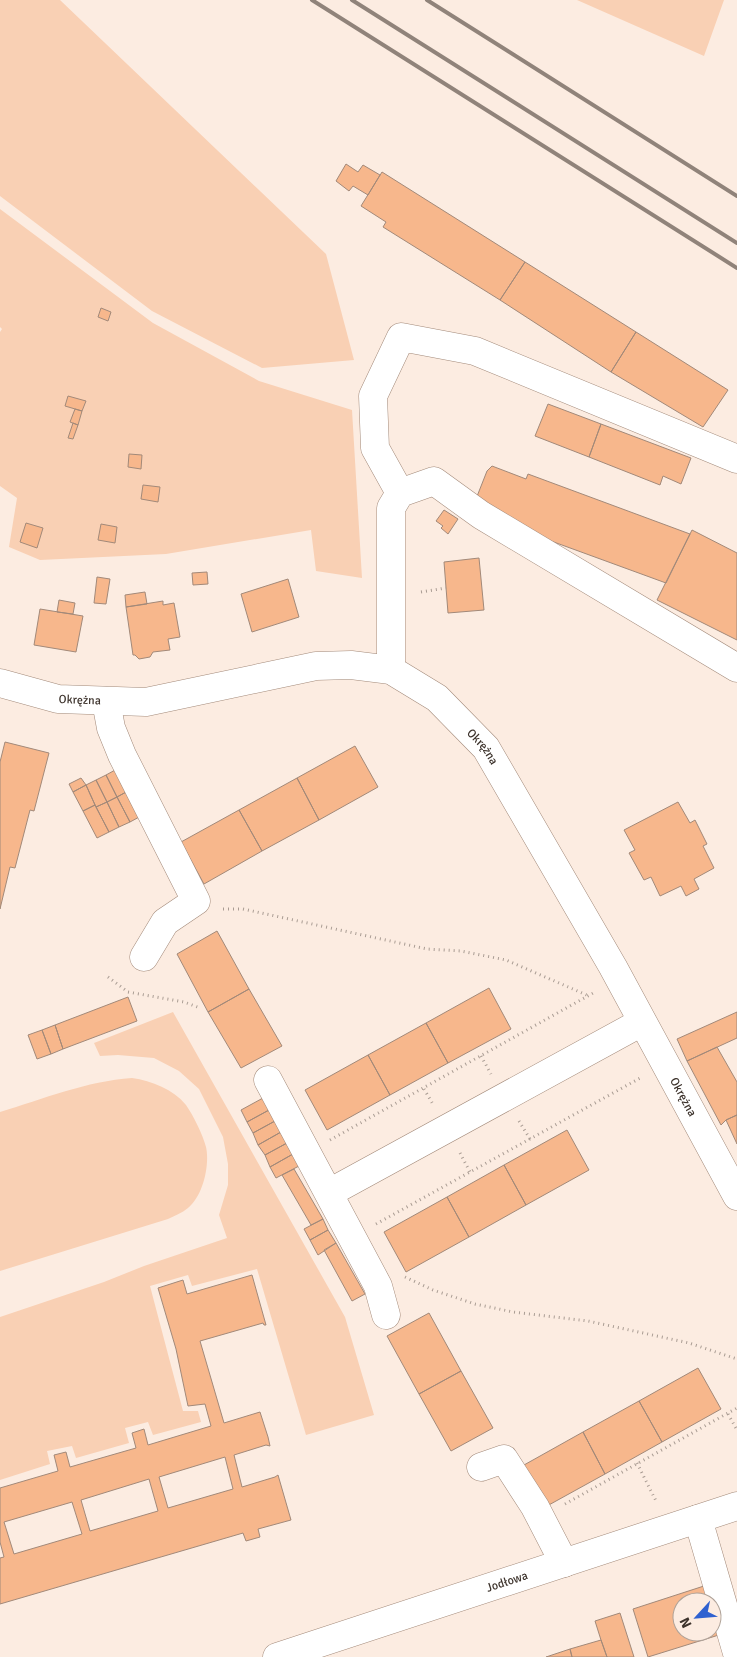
<svg xmlns="http://www.w3.org/2000/svg" width="737" height="1657" font-family="Signika,sans-serif">
	<style>
		.green { fill: #f9d0b4 }
		.building { fill: #f7b78c; stroke: #a28979; fill-rule: evenodd }
		.lines { fill: none; stroke-linecap: round; stroke-linejoin: round }
		.minor-casing { stroke: #a38a7a; stroke-width: 29 }
		.path { stroke: #a99c93; stroke-width: 3; stroke-dasharray: 1 4; stroke-linecap: butt }
		.minor { stroke: #fff; stroke-width: 28 }
		.rail { stroke: #90837a; stroke-width: 4 }
		.labels { text-anchor: middle; stroke-width: 4; stroke-linejoin: round; paint-order: stroke }
		.street-label { font-size: 12px; fill: #3c322b; stroke: #fcece1 }
	</style>
	<rect width="100%" height="100%" fill="#fcece1"/>
	<!-- green -->
	<path class="green" d="M0,0H60L326,254L354,360L262,368L152,311L0,196Z
		M577,0H724L704,56Z
		M0,209L153,323L259,381L352,410L362,578L316,571L311,530L166,554L40,560L9,547L17,498L0,486V332L2,329L0,327Z
		M173,1012L345,1317L374,1415L306,1435L257,1269L192,1286L188,1275L150,1286L183,1411H198L201,1422L153,1435L148,1422L125,1428L129,1443L76,1458L72,1446L47,1451L50,1464L0,1480V1317L104,1282L144,1266L227,1238L219,1215L228,1185V1164L223,1137L199,1089L179,1071L154,1058L118,1055L100,1056L94,1043Z
		M132,1078C152,1081 173,1089 186,1105C193,1115 203,1135 206,1147C210,1165 203,1196 188,1208C182,1213 174,1216 168,1219L0,1271V1112C43,1099 87,1081 132,1078Z"/>
	<!-- building -->
	<path class="building" d="M346,164L358,172L363,165L380,175L368,195L353,186L349,191L336,181Z
		M382,172L525,262L500,300L383,227L386,222L361,206Z
		M525,262L636,332L611,372L500,300Z
		M101,308L111,312L108,321L98,317Z
		M636,332L728,390L703,427L611,372Z
		M68,396L86,401L82,411L65,406Z
		M548,404L601,424L589,457L535,436Z
		M75,409L82,411L78,425L70,422Z
		M73,423L78,425L73,439L68,438Z
		M601,424L691,458L681,484L663,476L660,485L589,457Z
		M129,454L142,455L141,469L128,467Z
		M492,466L526,479L528,474L690,534L666,583L499,522L474,504L487,471Z
		M143,485L160,487L158,502L141,499Z
		M444,510L458,519L448,534L441,528L443,526L436,521Z
		M26,523L43,528L37,548L20,542Z
		M101,524L117,527L115,543L98,540Z
		M692,530L737,553V640L657,600Z
		M479,558L484,610L448,613L444,562Z
		M207,572L208,584L193,585L192,573Z
		M97,577L110,579L106,604L94,603Z
		M288,579L299,617L252,632L241,594Z
		M145,592L147,604L126,607L125,595Z
		M59,600L75,603L73,614L57,612Z
		M163,601V605L174,603L180,637L168,639L170,650L153,652L150,657L139,659L135,655H133L126,607Z
		M40,609L83,616L76,652L34,645Z
		M5,742L49,753L34,811L30,810L15,868L10,867L0,909V762Z
		M355,746L378,787L319,820L297,778Z
		M117,769L128,791L117,797L106,775Z
		M106,775L117,797L107,802L96,780Z
		M81,778L86,785L73,792L69,784Z
		M297,778L319,820L262,851L239,810Z
		M96,780L107,802L96,807L86,785Z
		M86,785L95,805L83,811L73,792Z
		M128,791L141,816L130,822L117,797Z
		M117,797L130,822L119,827L107,802Z
		M107,802L119,827L109,832L96,807Z
		M678,802L690,823L695,820L707,844L703,846L714,868L694,879L699,889L686,896L681,886L660,896L651,877L644,880L629,853L635,850L624,830Z
		M95,805L109,832L97,838L83,811Z
		M239,810L262,851L204,884L181,842Z
		M217,931L249,989L208,1012L177,954Z
		M489,988L511,1029L448,1063L426,1023Z
		M249,989L282,1046L241,1068L208,1012Z
		M128,997L137,1021L63,1049L55,1025Z
		M737,1012V1038L687,1061L677,1039Z
		M426,1023L448,1063L390,1095L368,1055Z
		M55,1025L63,1049L51,1054L42,1030Z
		M42,1030L51,1054L37,1059L28,1035Z
		M717,1047L737,1082V1115L726,1120L721,1125L687,1061Z
		M368,1055L390,1095L327,1130L305,1090Z
		M263,1098L269,1110L247,1122L241,1110Z
		M269,1110L275,1121L253,1133L247,1122Z
		M737,1115V1144L726,1120Z
		M275,1121L281,1132L258,1145L253,1133Z
		M567,1130L589,1170L526,1205L504,1165Z
		M281,1132L287,1143L265,1155L258,1145Z
		M287,1143L293,1154L270,1167L265,1155Z
		M293,1154L299,1166L276,1178L270,1167Z
		M504,1165L526,1205L469,1237L447,1197Z
		M294,1169L323,1219L311,1225L282,1175Z
		M447,1197L469,1237L406,1272L384,1232Z
		M323,1219L328,1230L310,1240L304,1229Z
		M328,1230L336,1243L318,1255L310,1240Z
		M336,1243L365,1294L352,1301L324,1250Z
		M252,1275L266,1325H264L263,1323L200,1341L224,1423L260,1412L268,1437L270,1446L266,1445L234,1455L242,1487L275,1477L278,1475L291,1520L258,1529L260,1537L246,1541L243,1533L0,1604V1558L4,1557L0,1542V1488L58,1471L54,1455L66,1452L70,1467L136,1448L132,1433L144,1429L148,1445L211,1426L205,1404L188,1406L176,1349L158,1288L183,1280L187,1294ZM225,1457L233,1489L168,1508L159,1477ZM149,1479L158,1511L90,1531L81,1500ZM72,1502L82,1534L14,1554L4,1522Z
		M429,1313L461,1371L419,1394L387,1336Z
		M698,1368L721,1409L662,1442L639,1401Z
		M461,1371L493,1428L451,1451L419,1394Z
		M639,1401L662,1442L605,1474L583,1432Z
		M583,1432L605,1474L547,1506L524,1465Z
		M707,1585L712,1602H682V1632H712V1602L722,1634L648,1657L633,1609Z
		M620,1613L634,1657H607L601,1640L595,1621Z
		M601,1640L607,1657H572L570,1649Z
		M570,1649L572,1657H546Z"/>
	<g class="lines">
		<defs>
			<g id="minor">
				<path d="M400,493L375,448L373,396L401,337L475,351L737,459"/>
				<path d="M391,670V508L400,493L434,481L481,515L737,668"/>
				<path id="s1" d="M0,683L58,699L146,702L316,666L351,665L391,670L437,698L486,748L613,967L737,1196"/>
				<path d="M106,701L111,728L122,755L196,901L165,922L144,957"/>
				<path d="M268,1080L378,1286L386,1315"/>
				<path d="M329,1193L642,1022"/>
				<path d="M481,1467L504,1459L535,1507L564,1563"/>
				<path d="M698,1519L737,1653"/>
				<path id="s2" d="M277,1657L737,1506"/>
			</g>
		</defs>
		<!-- minor casing -->
		<use href="#minor" class="minor-casing"/>
		<!-- path -->
		<path class="path" d="M421,592L446,588
			M223,909H243L427,949L461,951L506,960L589,996
			M108,977L128,992L184,1002L200,1008
			M481,1056L491,1074
			M424,1089L434,1106
			M519,1121L530,1139
			M330,1140L595,992
			M460,1153L470,1172
			M376,1224L642,1077
			M405,1277L433,1290L475,1304L513,1312L588,1321L689,1343L737,1359
			M728,1414L737,1430
			M637,1463L657,1503
			M565,1504L737,1408"/>
		<!-- minor -->
		<use href="#minor" class="minor"/>
		<!-- rail -->
		<path class="rail" d="M312,0L737,268
			M352,0L737,243
			M427,0L737,196"/>
	</g>
	<g class="labels">
		<!-- street labels -->
		<g class="street-label">
			<text dy="4" stroke="none"><textPath href="#s1" startOffset="82">Okrężna</textPath></text>
			<text dy="4" stroke="none"><textPath href="#s1" startOffset="518">Okrężna</textPath></text>
			<text dy="4" stroke="none"><textPath href="#s1" startOffset="922">Okrężna</textPath></text>
			<text dy="4" stroke="none"><textPath href="#s2" startOffset="242">Jodłowa</textPath></text>
		</g>
	</g>
	<!-- north arrow -->
	<g transform="translate(697 1617) rotate(244)"><circle r="24" fill="#fcece1" stroke="#afa298"/>
	<path d="M0-4L9 19L0 12L-9 19Z" fill="#2f61d0"/>
	<text y="-8" font-size="14" font-weight="bold" text-anchor="middle" fill="#3c322b">N</text>
	</g>
</svg>
